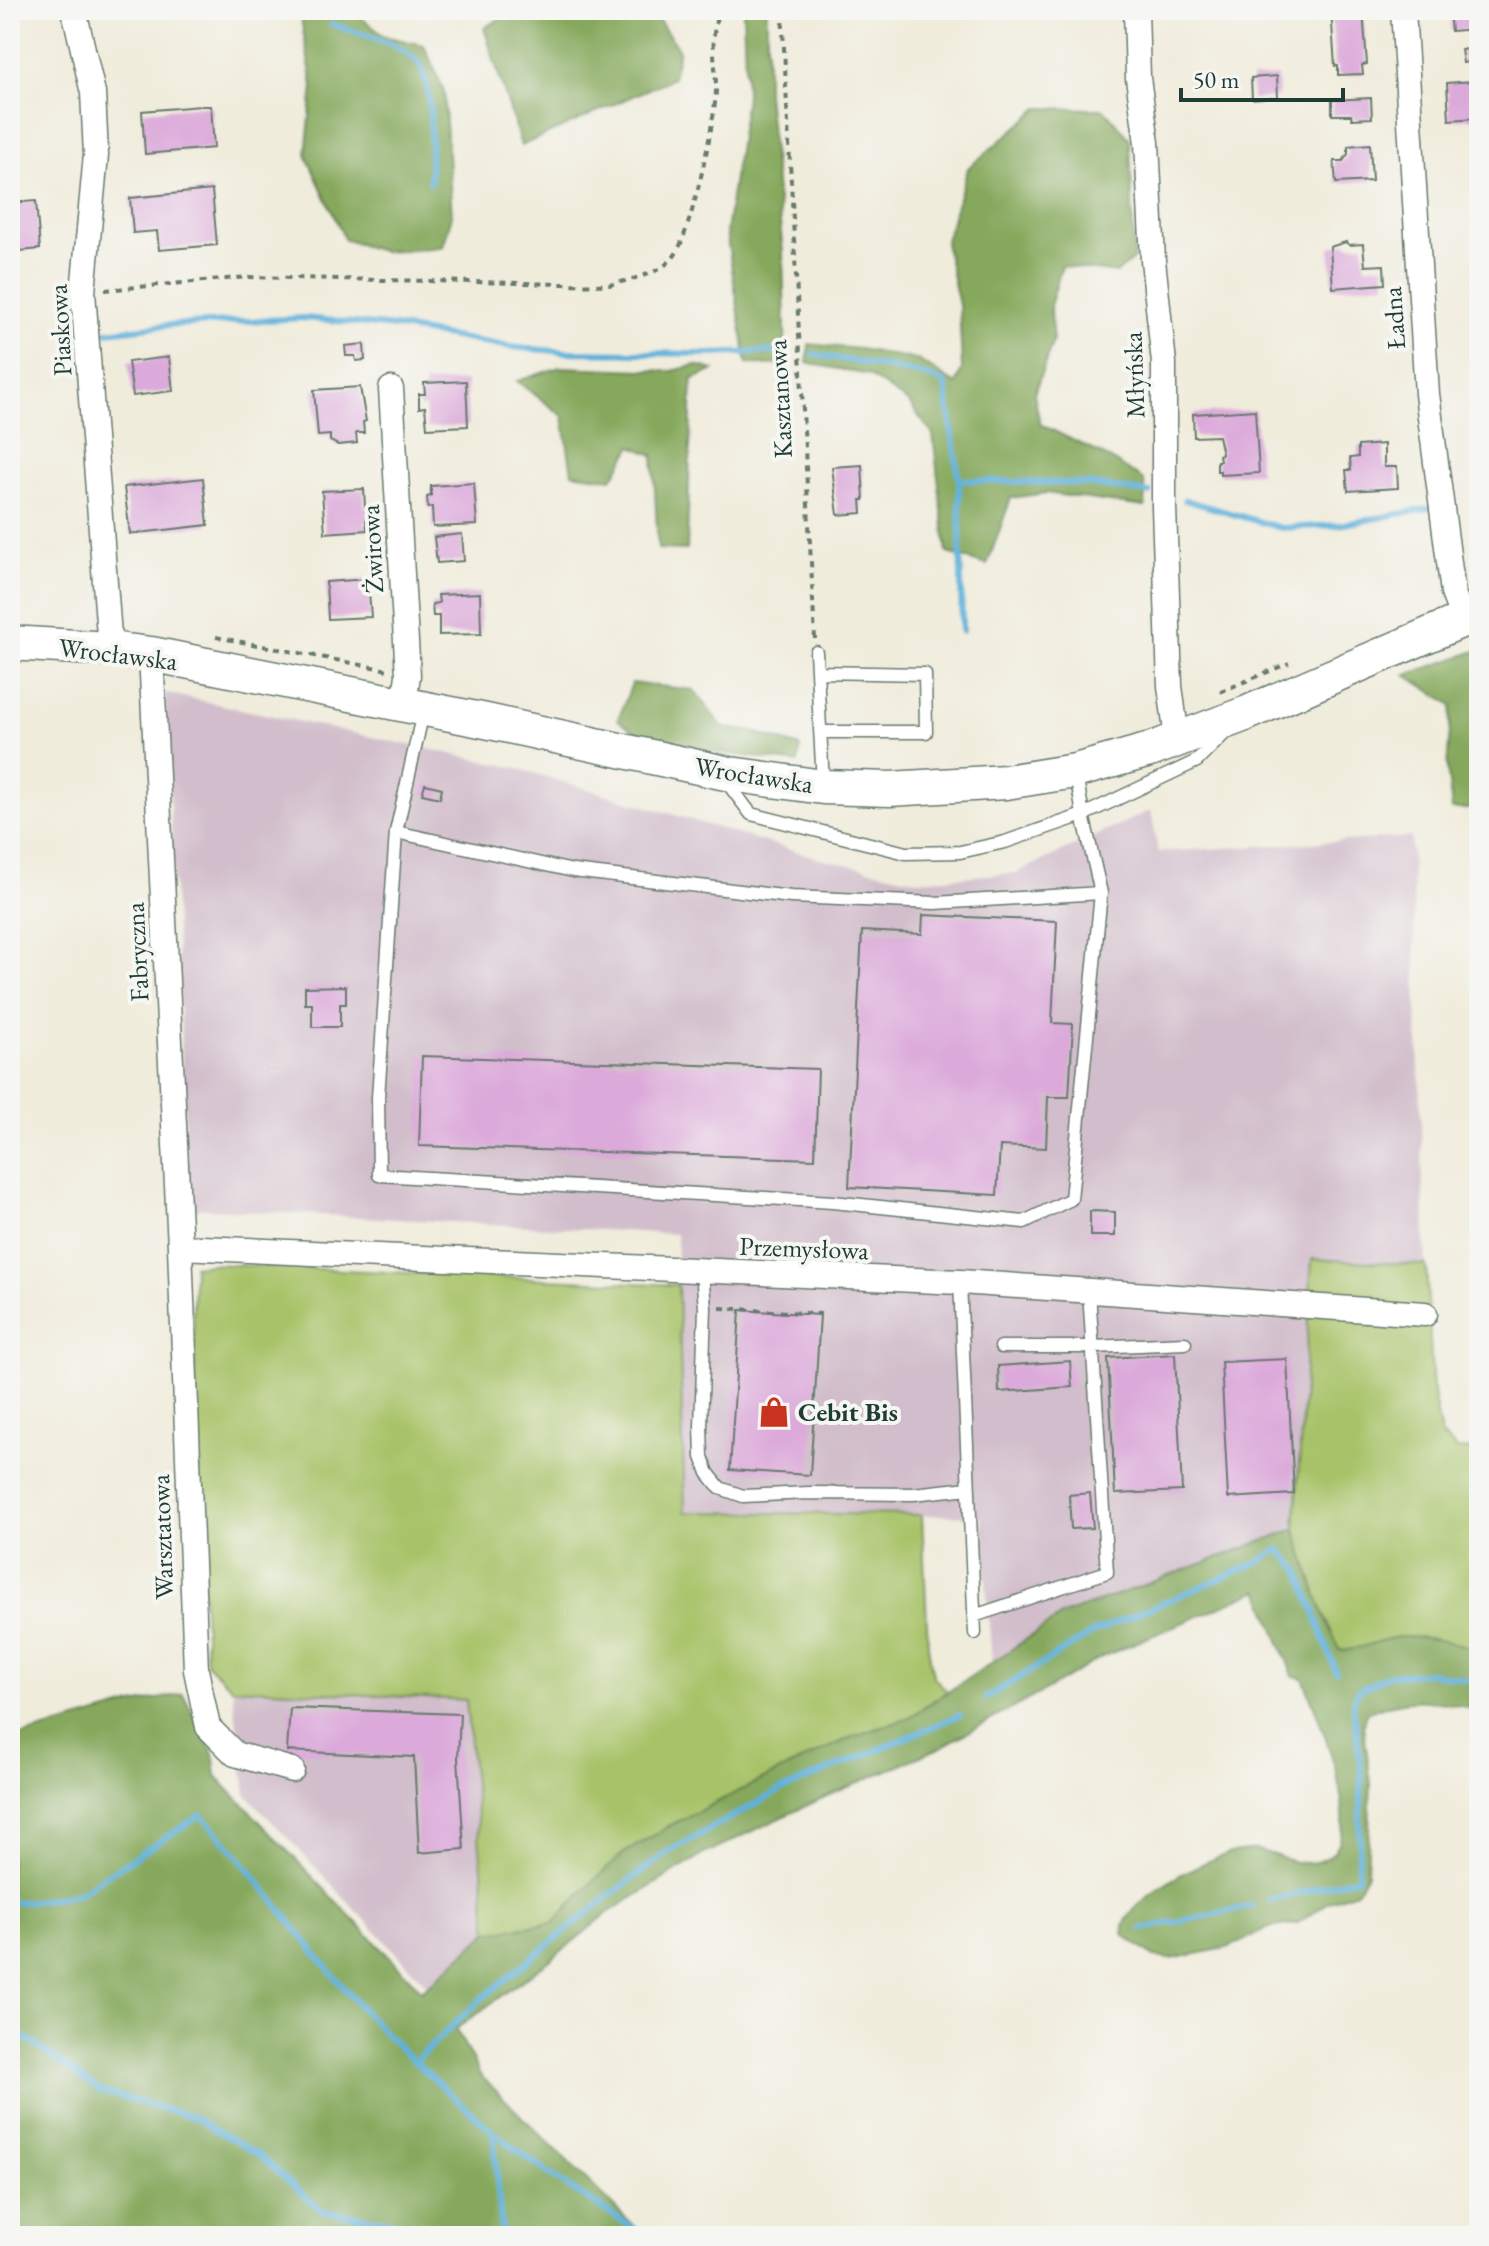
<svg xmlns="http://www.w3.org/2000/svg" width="1489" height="2246" font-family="'EB Garamond',serif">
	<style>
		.industrial { fill: #d1bdcb }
		.green { fill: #a7c268; stroke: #63804e; stroke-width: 2 }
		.forest { fill: #85a85c; stroke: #527248; stroke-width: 2 }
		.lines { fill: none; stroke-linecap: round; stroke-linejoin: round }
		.stream { stroke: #5fb1da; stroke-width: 6 }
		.building { fill: #dcaada }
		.lane-casing { stroke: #687a6e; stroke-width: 15 }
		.street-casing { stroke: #687a6e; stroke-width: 27 }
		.secondary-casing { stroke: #687a6e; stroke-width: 37 }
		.path { stroke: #687a6e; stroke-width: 4; stroke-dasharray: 6 6; stroke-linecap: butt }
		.lane { stroke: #fff; stroke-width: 12 }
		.street { stroke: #fff; stroke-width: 24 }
		.secondary { stroke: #fff; stroke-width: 34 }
		.labels { text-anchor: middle; stroke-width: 8; stroke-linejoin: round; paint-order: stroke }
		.street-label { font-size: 26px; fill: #1f3d34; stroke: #f6f6f2 }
		.poi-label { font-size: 26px; font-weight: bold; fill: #1f3d34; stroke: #f6f6f2; text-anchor: start }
	</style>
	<rect width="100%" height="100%" fill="#f6f6f2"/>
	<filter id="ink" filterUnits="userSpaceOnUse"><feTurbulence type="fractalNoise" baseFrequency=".0125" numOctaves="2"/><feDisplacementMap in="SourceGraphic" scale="16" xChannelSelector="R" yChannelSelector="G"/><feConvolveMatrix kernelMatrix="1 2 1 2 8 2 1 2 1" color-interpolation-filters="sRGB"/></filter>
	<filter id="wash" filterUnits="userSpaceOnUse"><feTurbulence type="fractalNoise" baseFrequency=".006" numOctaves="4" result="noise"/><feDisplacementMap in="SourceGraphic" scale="32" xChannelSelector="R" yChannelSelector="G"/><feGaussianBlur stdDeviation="1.8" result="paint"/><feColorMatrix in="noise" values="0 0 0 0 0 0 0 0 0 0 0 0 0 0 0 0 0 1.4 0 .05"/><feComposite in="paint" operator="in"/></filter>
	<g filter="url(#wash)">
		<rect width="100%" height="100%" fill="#f0ecdb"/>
		<!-- industrial -->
		<path class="industrial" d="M165,693L517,768L815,857L917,880L1016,873L1151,810L1158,852L1411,837L1426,1265L1312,1260L1295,1529L1063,1615L992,1663L981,1516L685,1512L676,1234L189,1208Z
			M232,1688L466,1700L488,1932L427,1985L246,1794Z"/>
		<!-- green -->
		<path class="green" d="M1312,1259L1426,1265L1433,1393L1441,1435L1457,1449L1479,1450V1649C1455,1643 1427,1636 1403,1637C1382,1637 1362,1650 1340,1651L1322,1611L1295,1529Z
			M211,1264L678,1285L685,1512L922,1515L928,1646L933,1676L947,1691L907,1719L852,1737L675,1823L624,1853L585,1889L554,1923L488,1932L466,1700L232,1688L206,1663L193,1315L194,1266Z"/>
		<!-- forest -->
		<path class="forest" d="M312,10H344L358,15L384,36L424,45L444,91L452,216L443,247L384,252L345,240L306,155L313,86L301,19Z
			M515,10H640L656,16L679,50L673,78L521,146L484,28Z
			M743,10H767V94L783,253L786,365L747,364L726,232L746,96Z
			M1039,108L1104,109L1130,139L1134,259L1117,273L1062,266L1050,306L1053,341L1034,394L1040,424L1109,458L1144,480L1145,507L1046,493L1011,498L987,565L947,553L933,435L909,403L868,375L807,363L809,344L860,349L918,360L956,384L962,369L959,305L945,243L968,168Z
			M696,365L714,370L692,380L687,550L658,549L653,455L632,446L612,479L572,473L563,416L517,381L560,367L672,371Z
			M1479,650V809H1452L1447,767L1452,705L1406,675Z
			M632,683L694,690L722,727L754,732L800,747L798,763L656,744L618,720Z
			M1295,1529L1322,1611L1340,1651C1362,1650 1382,1637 1403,1637C1427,1636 1455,1643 1479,1649V1710C1436,1699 1408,1695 1366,1713L1363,1725L1371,1783L1367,1874L1356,1892L1329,1902L1298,1923L1269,1928L1230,1947L1172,1959L1154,1957L1123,1934C1124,1913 1143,1900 1160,1888C1180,1873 1230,1847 1256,1850C1275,1853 1295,1867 1316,1862C1378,1849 1316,1714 1303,1678L1293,1676L1259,1590L1102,1657L1048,1689L937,1749L825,1797L704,1854L608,1913L553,1958L456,2029L480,2075L644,2236H10V1739L129,1705L183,1694L214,1755L216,1776L422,1991L488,1932L554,1923L585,1889L624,1853L675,1823L790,1766L852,1737L907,1719L1063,1615Z"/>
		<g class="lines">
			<!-- stream -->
			<path class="stream" d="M332,24C354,32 401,43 417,61C435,81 430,155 430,183
				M97,333L169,325L305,318L395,327L511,347L566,352L708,354L786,351
				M813,354L918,373L945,383L959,480L962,631
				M959,480L1085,484L1150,493
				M1185,500L1281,528L1339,525L1431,508
				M986,1698L1094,1632L1259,1562L1279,1549L1299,1570L1336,1672
				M1270,1901L1358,1877L1362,1777L1353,1702L1359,1690L1389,1675L1432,1673L1479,1682
				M10,1903L45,1900L79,1893L201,1815C264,1881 313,1957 375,2023C411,2062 454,2096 493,2132L502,2236
				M1142,1929L1252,1906
				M10,2027L100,2091L193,2117L259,2155L322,2211L412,2225L435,2236
				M415,2061L479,2001L610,1895L668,1852L779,1791L960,1715
				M493,2132L559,2181L646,2236"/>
		</g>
		<g id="blocks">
			<!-- building -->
			<path class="building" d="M1331,10H1363L1367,64L1362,65L1363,74L1338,75V66H1335Z
				M1449,10H1476L1477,29L1451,31Z
				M1479,47V60L1463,63L1461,50Z
				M1277,76L1278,97L1252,99L1251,78Z
				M1474,81L1477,118L1449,120L1447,83Z
				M1371,98L1372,118L1352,119L1351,115H1332V100Z
				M201,106H211L214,148L145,154L142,111Z
				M1370,144L1372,181L1336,183L1334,161H1343L1348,154V146Z
				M212,190L217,245L159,250L157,231L133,233L130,198Z
				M36,201L40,249L10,252V203Z
				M1346,242L1349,245L1363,244L1365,266L1384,265L1385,284L1333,288L1330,247Z
				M364,344L365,360L356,361L355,356H346L345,346Z
				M169,357L173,391L133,396L128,362Z
				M466,381L468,426L427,428L425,407L419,408V394H425L424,383Z
				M360,387L366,421L363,422L364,433H356L357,443L338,445L330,441V435L318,436L314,390Z
				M1255,410L1259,473L1220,475V471H1217V461H1220L1219,455L1222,454L1218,436L1194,437L1193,414Z
				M1384,444V467H1397L1398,488L1348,491L1346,470H1351L1350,458L1358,457V446Z
				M862,465L864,500H861L862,513L838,515L832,467Z
				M203,478L208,525L130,534L124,487Z
				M474,483L477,525L433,527L432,507L428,508L427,497L431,496V486Z
				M364,489L365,507H371V519L366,520L367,530L325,533L322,491Z
				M462,534L464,561L437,563L434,537Z
				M368,579L371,617L328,619L326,582Z
				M480,593L481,634L439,635V616H433L432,604L439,603L438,595Z
				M425,784L442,788L440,798L422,794Z
				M923,915L1057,921L1052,1023L1073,1024L1069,1097H1048L1046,1148L1000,1146L997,1195L849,1187L862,931L922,934Z
				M346,986V1004H340V1027H312V1004H305V987Z
				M422,1056L818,1069L815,1159L419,1146Z
				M1090,1211L1115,1212V1236H1090Z
				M740,1310L820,1315L810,1475L730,1470Z
				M1175,1354L1182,1491L1115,1494L1108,1358Z
				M1287,1359L1294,1494L1228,1498L1221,1362Z
				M1070,1361L1072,1387L999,1392L998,1366Z
				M1090,1493L1093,1528L1071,1529L1069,1495Z
				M290,1708L460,1714L458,1758L464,1849L419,1853L414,1757L287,1751Z"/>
		</g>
	</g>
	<g filter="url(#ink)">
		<use href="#blocks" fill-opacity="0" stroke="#687a6e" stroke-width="2"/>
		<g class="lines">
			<defs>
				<path id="lane" d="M816,652L823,784
					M817,672L925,674L926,732H820
					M423,712L396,832L378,1098L379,1175L833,1202L1024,1222L1071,1199L1101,893
					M1076,774L1083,815L1197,761L1226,732
					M396,832L573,871L791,897L935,903L1101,893L1083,815L1005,842L960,852L906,853L751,814L726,781
					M702,1272L705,1308L701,1427L702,1457L708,1473L720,1488L743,1496L809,1493L913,1494L969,1488
					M960,1282L975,1633
					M1001,1347H1093L1185,1343
					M974,1616L1107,1572L1089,1291"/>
				<path id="street" d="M74,10L93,93L96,155L83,292L110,649
					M1136,10L1138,78L1147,143L1153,260L1164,363V507L1170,686L1177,739
					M1403,10L1427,394L1453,593L1463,619
					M391,389L408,675L404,705
					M151,654L180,1247L196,1670L208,1727L235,1754L292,1770
					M180,1247L960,1282L1425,1314"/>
				<path id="secondary" d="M10,643L110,649L151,654L486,721L730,774L823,787L890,789L1006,782L1075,771L1150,750L1245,714L1479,613"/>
			</defs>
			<!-- lane casing -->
			<use href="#lane" class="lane-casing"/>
			<!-- street casing -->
			<use href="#street" class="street-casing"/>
			<!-- secondary casing -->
			<use href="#secondary" class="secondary-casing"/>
			<!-- path -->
			<path class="path" d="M782,10L815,639
				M105,290L248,277L609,285C630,279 661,275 675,255C691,232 716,118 716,89C716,59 709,40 719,10
				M216,637L388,670
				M1220,692L1289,663
				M720,1308L821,1314"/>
			<!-- lane -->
			<use href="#lane" class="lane"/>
			<!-- street -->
			<use href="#street" class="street"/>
			<!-- secondary -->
			<use href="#secondary" class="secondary"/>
		</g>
	</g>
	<!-- icons -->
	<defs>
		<symbol id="shop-bare" viewBox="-9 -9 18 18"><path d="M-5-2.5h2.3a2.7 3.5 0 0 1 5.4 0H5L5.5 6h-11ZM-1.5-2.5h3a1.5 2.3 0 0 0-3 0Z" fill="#c8321e" stroke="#f6f6f2" stroke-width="2.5" paint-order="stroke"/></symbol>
	</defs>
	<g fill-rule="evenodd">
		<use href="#shop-bare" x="752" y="1390" width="44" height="44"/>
	</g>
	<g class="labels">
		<!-- street labels -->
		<g class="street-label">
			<text transform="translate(1394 318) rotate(-94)" y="9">Ładna</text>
			<text transform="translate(60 330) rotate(-93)" y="9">Piaskowa</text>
			<text transform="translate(1134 375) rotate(-92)" y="9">Młyńska</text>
			<text transform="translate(780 399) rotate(-93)" y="9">Kasztanowa</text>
			<text transform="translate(372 549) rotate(-93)" y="9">Żwirowa</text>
			<text transform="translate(118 654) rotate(7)" y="9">Wrocławska</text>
			<text transform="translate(754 775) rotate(9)" y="9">Wrocławska</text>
			<text transform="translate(137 952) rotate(-93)" y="9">Fabryczna</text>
			<text transform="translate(804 1248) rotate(2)" y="9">Przemysłowa</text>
			<text transform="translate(162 1537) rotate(-92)" y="9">Warsztatowa</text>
		</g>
		<!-- poi labels -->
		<g class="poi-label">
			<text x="798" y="1421">Cebit Bis</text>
		</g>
	</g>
	<!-- margin -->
	<rect width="1489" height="2246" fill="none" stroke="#f6f6f2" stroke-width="40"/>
	<!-- scale -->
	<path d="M1181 88v12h162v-12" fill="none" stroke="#1f3d34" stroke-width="4"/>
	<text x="1193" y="88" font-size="24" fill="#1f3d34" stroke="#f6f6f2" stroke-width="6" paint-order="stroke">50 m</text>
</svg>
